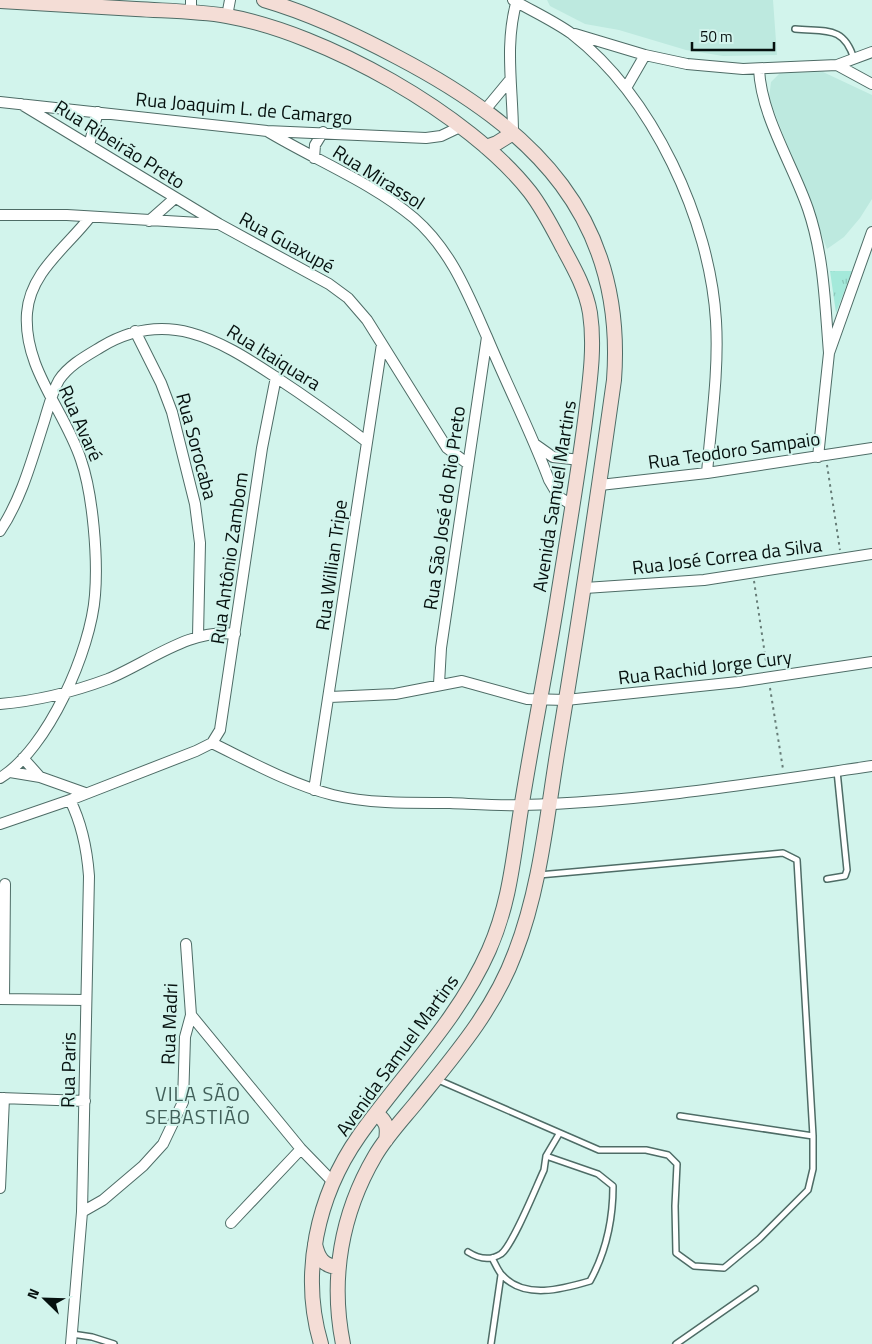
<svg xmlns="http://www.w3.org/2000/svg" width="872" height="1344" font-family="'Titillium Web',sans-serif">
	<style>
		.built { fill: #bde9df }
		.grass { fill: url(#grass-tufts) }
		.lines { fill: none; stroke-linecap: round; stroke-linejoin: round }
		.lane-casing { stroke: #4e6c66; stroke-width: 8 }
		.street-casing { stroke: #4e6c66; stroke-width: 12 }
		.secondary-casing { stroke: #4e6c66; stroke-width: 16 }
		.path { stroke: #677d78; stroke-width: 2; stroke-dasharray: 2.5 4; stroke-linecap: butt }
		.lane { stroke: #fff; stroke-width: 5 }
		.street { stroke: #fff; stroke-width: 10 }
		.secondary { stroke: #f4ddd6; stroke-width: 14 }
		.labels { text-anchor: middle; stroke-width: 4; stroke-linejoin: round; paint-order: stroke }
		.street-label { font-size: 19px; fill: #06110f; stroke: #d2f4ec }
		.neighbourhood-label { font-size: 20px; letter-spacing: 1px; fill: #415f59; stroke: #d2f4ec }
	</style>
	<defs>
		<pattern id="grass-tufts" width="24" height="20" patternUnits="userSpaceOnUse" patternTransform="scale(1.25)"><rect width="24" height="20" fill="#a4e9da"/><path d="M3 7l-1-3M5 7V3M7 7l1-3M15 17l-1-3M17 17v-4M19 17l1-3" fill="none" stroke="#8cc7ba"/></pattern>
	</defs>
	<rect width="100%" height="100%" fill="#d2f4ec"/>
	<!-- built -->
	<path class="built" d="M547,0H773L777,55L723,56L686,50L619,30L585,24L550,6Z
		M823,72L872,95V199L860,218L844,237L827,249L769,98L771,82L780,73Z"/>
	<!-- grass -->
	<path class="grass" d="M830,271H852L836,313Z"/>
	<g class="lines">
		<defs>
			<path id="lane" d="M795,29C825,32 844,25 854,59
				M827,879L845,876L847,870L837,771
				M436,1079L599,1150H646L668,1155L677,1164L675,1206L676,1253L694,1266L724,1268L759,1239L808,1190L813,1169V1136L797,860L783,853L539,875
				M680,1116L813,1136
				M468,1252C479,1259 490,1261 501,1254C513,1245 536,1187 544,1170L546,1156L559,1134
				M492,1258C495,1263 498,1271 502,1275C524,1300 563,1289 590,1281C606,1252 613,1218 613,1186L598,1174L546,1156
				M72,1334L92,1337L114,1344
				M491,1344L501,1275
				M676,1344L755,1289"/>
			<path id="street" d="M191,0V12
				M513,0C532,11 554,21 572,34C653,97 710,220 716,321C719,371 711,423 707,473
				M227,16L230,0
				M575,34L645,55L687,64L743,69L837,65L872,52
				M837,65L872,84
				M759,69C761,116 793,165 808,209C824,256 825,304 829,353
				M626,88L645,55
				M0,102L267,131L426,138L441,136L462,126
				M21,104L219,224L329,284L348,298L367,320L447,448L468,464
				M485,110L509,81
				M267,131C315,160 371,182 414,218C451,250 468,294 487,337C507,385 531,432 549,480L559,497L572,505
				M513,133C513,89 504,44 517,0
				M89,145L98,112
				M314,158L315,145L323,132
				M0,215H67L216,224
				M149,221L175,198
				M135,331L161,383L172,412L195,504L200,543L198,636
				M536,445L553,457L580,460
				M818,457L829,353L872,232
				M600,485L707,473L872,448
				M0,531C22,498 32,459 44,422C48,409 52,392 59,380C69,365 86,356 101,347C166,308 218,339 274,376C306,397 337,419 367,442
				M585,588L704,580L872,554
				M439,684L441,648L487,337
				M330,697L395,694L462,681L527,699L566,700L738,682L872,662
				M0,704C37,701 73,692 108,679C147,663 192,627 235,634
				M212,743C251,762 290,784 333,795C370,804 412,803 450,803C474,804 498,806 522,805C639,802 756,783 872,766
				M23,758L40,777
				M10,772L40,777L85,793
				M0,778C48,749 91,650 95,595C98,558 93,495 81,460C65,411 23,368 27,313C30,272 67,247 90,217
				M314,790L382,344
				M70,800C82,824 87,849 89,876L82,1212L71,1344
				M0,824L70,800L196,751L212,743L220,730L262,448L276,377
				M0,999L86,1000
				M4,999L5,884
				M191,1015L301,1149L334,1183
				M0,1098L85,1101
				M0,1188L4,1098
				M82,1212L103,1200L143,1166L163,1144L183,1102L185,1037L191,1015L186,944
				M231,1223L301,1149"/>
			<path id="secondary" d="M264,0C312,14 356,35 399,58C534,129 626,218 614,380C597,501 579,622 559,742C547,813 541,886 515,953C494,1010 454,1056 416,1103C402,1120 386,1137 375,1156C341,1214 330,1279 343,1344
				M0,1C45,4 91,6 136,9C167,11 197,11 227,16C324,33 469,114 530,192C543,209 552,227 562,246C574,268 586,289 590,313C595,346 590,380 586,413C578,476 567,539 557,602C546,671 532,740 521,809C513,859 510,902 489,950C458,1020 403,1074 359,1136C317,1196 300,1274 321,1344
				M486,147L497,143L513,133
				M376,1113C387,1122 388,1127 386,1140
				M315,1244C318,1258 323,1266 338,1267"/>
		</defs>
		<!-- lane casing -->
		<use href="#lane" class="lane-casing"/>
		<!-- street casing -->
		<use href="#street" class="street-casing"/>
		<!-- secondary casing -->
		<use href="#secondary" class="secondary-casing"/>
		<!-- path -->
		<path class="path" d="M827,465L840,550
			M754,581L767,668
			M770,688L783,769"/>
		<!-- lane -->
		<use href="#lane" class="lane"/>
		<!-- street -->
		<use href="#street" class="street"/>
		<!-- secondary -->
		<use href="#secondary" class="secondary"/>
	</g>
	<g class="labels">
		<!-- street labels -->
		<g class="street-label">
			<text transform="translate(244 108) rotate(5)" y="7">Rua Joaquim L. de Camargo</text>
			<text transform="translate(120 144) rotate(32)" y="7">Rua Ribeirão Preto</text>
			<text transform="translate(379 177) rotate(32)" y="7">Rua Mirassol</text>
			<text transform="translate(287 242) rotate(29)" y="7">Rua Guaxupé</text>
			<text transform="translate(274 357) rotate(32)" y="7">Rua Itaiquara</text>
			<text transform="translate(81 423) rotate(66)" y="7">Rua Avaré</text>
			<text transform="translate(197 446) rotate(75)" y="7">Rua Sorocaba</text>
			<text transform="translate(734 450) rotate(-8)" y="7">Rua Teodoro Sampaio</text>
			<text transform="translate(554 496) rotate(-81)" y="7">Avenida Samuel Martins</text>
			<text transform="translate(444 508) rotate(-82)" y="7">Rua São José do Rio Preto</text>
			<text transform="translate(727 556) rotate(-7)" y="7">Rua José Correa da Silva</text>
			<text transform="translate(229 558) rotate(-82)" y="7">Rua Antônio Zambom</text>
			<text transform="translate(331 565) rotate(-82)" y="7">Rua Willian Tripe</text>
			<text transform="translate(705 667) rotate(-7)" y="7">Rua Rachid Jorge Cury</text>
			<text transform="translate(169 1024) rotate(-88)" y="7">Rua Madri</text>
			<text transform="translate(397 1055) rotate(-54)" y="7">Avenida Samuel Martins</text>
			<text transform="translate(68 1070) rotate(-89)" y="7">Rua Paris</text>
		</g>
		<!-- neighbourhood labels -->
		<g class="neighbourhood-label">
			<text x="198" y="1101">VILA SÃO<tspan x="198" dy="23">SEBASTIÃO</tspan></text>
		</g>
	</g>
	<!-- north arrow -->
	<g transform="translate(45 1299) rotate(293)" stroke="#d2f4ec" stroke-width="4" paint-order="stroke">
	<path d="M0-4L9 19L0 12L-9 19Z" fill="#06110f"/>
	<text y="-8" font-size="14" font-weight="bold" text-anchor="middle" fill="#06110f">N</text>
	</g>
	<!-- scale -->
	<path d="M692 42v8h82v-8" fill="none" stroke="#06110f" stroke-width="2.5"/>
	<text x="700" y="42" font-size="15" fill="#06110f" stroke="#d2f4ec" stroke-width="4" paint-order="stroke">50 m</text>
</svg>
